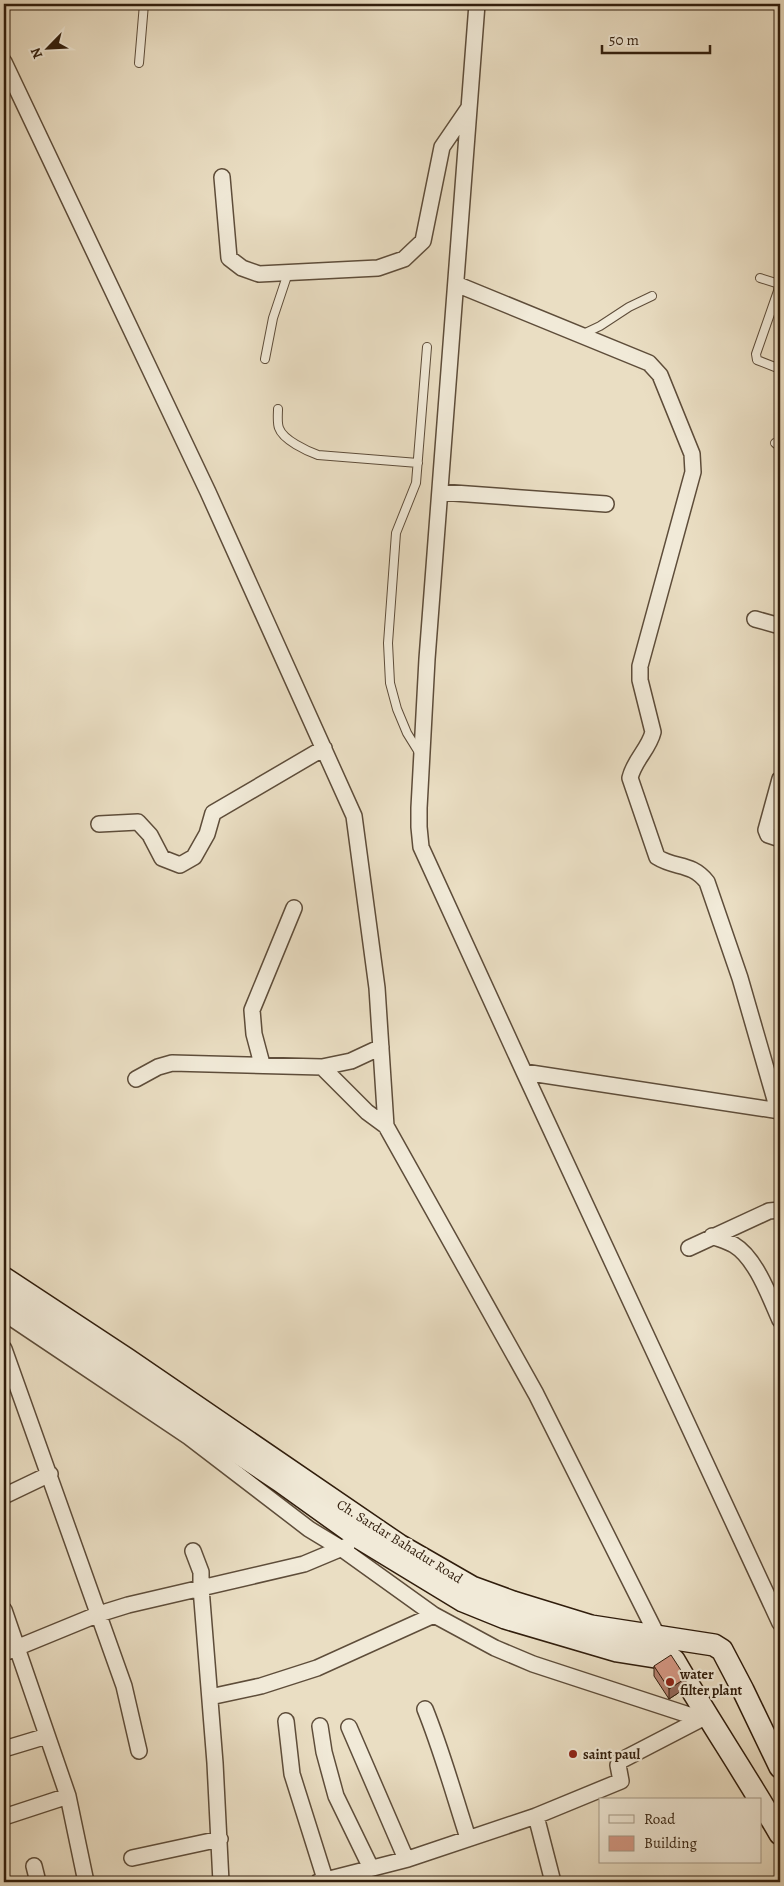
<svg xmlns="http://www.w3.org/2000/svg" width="784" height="1886" font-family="Alegreya,serif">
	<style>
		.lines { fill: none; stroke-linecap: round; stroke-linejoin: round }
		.service-casing { stroke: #5e4d3a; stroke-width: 10 }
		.minor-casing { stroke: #5e4d3a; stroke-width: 18 }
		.secondary-casing { stroke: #301d0c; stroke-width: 24 }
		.service { stroke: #f1ead8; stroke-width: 8 }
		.minor { stroke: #f1ead8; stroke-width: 15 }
		.secondary { stroke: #f1ead8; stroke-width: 21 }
		.wall { fill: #b78372; stroke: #301d0c }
		.shaded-wall { fill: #956a5c; stroke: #301d0c }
		.building { fill: #d59884; stroke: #301d0c }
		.poi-dot { fill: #8f2418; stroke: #f1ead8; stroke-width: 2 }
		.labels { text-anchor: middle; stroke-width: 4.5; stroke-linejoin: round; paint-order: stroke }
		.street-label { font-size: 14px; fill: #301d0c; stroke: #f1ead8 }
		.poi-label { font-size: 14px; font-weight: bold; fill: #301d0c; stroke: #f1ead8; text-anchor: start }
	</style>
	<rect width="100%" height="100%" fill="#eadec3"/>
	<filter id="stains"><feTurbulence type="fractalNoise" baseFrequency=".004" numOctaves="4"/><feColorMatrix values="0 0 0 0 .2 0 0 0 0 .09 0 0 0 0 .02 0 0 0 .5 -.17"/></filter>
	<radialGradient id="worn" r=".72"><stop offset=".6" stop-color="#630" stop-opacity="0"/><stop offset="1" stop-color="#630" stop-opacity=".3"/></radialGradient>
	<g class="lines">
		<defs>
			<path id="service" d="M139,63L144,4
				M760,278L779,284L778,291L756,354L757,360L780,369
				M581,335L600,326L629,307L652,296
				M265,359L273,318L288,273
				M278,409C278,414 277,423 279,428C283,440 307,451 318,455L418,463
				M775,443L780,447
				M420,754L407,733L397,709L390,683L388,643L396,533L416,483L427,347"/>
			<path id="minor" d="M477,4L427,659L419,808V827L421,847L524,1072L780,1623
				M4,62L208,492L354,816L377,988L386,1126L536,1394L658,1637
				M222,177L229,258L242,268L259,274L378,268L404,259L423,241L442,147L468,109
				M456,284L649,363L660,375L692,454L693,472L640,666V680L653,732C649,749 634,760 630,778L657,857C676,869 691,862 707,882L740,978L778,1110
				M440,492L606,504
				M755,619L780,626
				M780,779L766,830L768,835L780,839
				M99,824L138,822L150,835L162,858L180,865L194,857L207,834L213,813L324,748
				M262,1064L254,1034L252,1010L294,908
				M322,1067L367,1112L386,1126
				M524,1072L780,1111
				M136,1079L158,1067L172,1063L322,1067L351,1061L381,1047
				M712,1236C719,1239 727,1241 734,1245C756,1258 770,1298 780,1320
				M689,1248L769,1211L780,1210
				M4,1313L189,1437L309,1529L342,1549L434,1615L495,1648L533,1664L701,1719L707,1717
				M4,1349L124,1686L139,1751
				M4,1496L50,1474
				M193,1551L201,1572V1588L215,1763L221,1882
				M4,1610L68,1796L86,1882
				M4,1653L99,1614L128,1605L304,1564L347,1546
				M210,1697L261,1686L317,1668L434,1615
				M425,1709C442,1751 454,1795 468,1838
				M286,1721L292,1774L326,1882
				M320,1726L324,1752L336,1796L371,1868
				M349,1727L406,1859
				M4,1749L47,1736
				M536,1816L553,1882
				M4,1817L68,1796
				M132,1858L220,1839
				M34,1866L38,1882
				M318,1882L408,1859L536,1816L621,1781L618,1765L620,1761L701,1719"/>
			<path id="secondary" d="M4,1278L127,1359L399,1545L472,1587L513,1602L591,1626L714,1645L722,1650L743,1690L780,1767
				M4,1297L280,1481L361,1539L463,1601L505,1618L617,1651L674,1660C708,1719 746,1775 780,1834"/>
		</defs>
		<!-- service casing -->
		<use href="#service" class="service-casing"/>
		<!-- minor casing -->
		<use href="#minor" class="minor-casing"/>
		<!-- secondary casing -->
		<use href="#secondary" class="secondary-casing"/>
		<!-- service -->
		<use href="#service" class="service"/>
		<!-- minor -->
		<use href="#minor" class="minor"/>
		<!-- secondary -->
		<use href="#secondary" class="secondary"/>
	</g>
	<!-- wall -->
	<path class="wall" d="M654,1666L686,1688L669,1699L654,1676Z"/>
	<!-- shaded-wall -->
	<path class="shaded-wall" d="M686,1678V1688L669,1699V1689Z"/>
	<!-- building -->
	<path class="building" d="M671,1655L686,1678L669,1689L654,1666Z"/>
	<!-- markers -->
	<g class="poi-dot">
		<circle cx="670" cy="1682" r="5"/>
		<circle cx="573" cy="1754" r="5"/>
	</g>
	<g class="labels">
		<!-- street labels -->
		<g class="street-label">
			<text transform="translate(400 1541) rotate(32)" y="5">Ch. Sardar Bahadur Road</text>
		</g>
		<!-- poi labels -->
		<g class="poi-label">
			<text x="680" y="1679">water<tspan x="680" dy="16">filter plant</tspan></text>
			<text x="583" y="1759">saint paul</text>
		</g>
	</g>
	<!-- margin -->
	<rect width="784" height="1886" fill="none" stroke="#eadec3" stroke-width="20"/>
	<rect x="5" y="5" width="774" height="1876" fill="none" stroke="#301d0c" stroke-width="2.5"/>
	<rect x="10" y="10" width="764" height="1866" fill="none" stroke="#301d0c"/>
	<!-- legend -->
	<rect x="599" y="1798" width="162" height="65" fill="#f1ead8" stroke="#a49886"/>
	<rect x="609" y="1815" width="25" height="8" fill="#f1ead8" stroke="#a49886"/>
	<text x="644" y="1824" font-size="15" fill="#301d0c">Road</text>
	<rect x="609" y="1836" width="25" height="15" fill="#d59884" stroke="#a49886"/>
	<text x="644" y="1848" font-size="15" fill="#301d0c">Building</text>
	<!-- north arrow -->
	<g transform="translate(48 48) rotate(246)" stroke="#f1ead8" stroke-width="4" paint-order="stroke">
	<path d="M0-4L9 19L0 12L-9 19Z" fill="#301d0c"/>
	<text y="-8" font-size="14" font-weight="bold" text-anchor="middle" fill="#301d0c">N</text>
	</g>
	<!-- scale -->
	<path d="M602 45v8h108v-8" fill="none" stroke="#301d0c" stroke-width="2.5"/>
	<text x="609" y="45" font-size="15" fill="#301d0c" stroke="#f1ead8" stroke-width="4" paint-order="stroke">50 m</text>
	<rect width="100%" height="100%" filter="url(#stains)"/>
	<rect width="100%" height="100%" fill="url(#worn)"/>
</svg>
